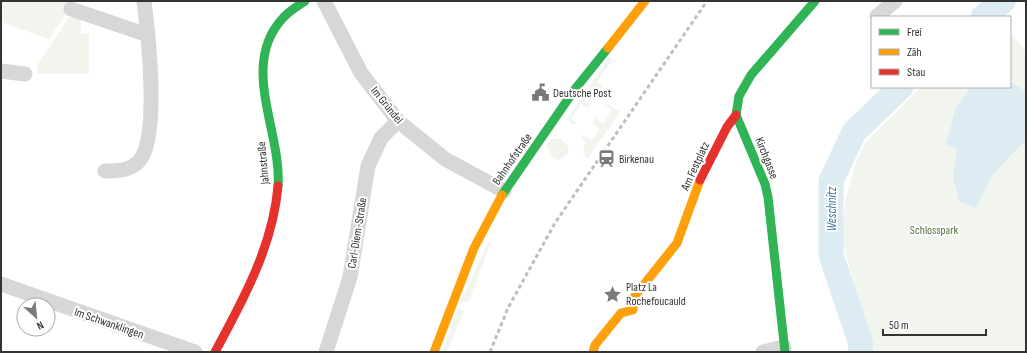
<svg xmlns="http://www.w3.org/2000/svg" width="1027" height="353" font-family="'Sofia Sans Condensed',sans-serif">
	<style>
		.green { fill: #f1f5ed }
		.water { fill: #ddebf3 }
		.lines { fill: none; stroke-linecap: round; stroke-linejoin: round }
		.river { stroke: #ddebf3; stroke-width: 25 }
		.street { stroke: #d7d7d7; stroke-width: 15 }
		.fast { stroke: #30b455; stroke-width: 9 }
		.slow { stroke: #ff9f0a; stroke-width: 9 }
		.jam { stroke: #e5322d; stroke-width: 9 }
		.rail { stroke: #bebebe; stroke-width: 3; stroke-dasharray: 4 3; stroke-linecap: butt }
		.labels { text-anchor: middle; stroke-width: 4; stroke-linejoin: round; paint-order: stroke }
		.poi-label { font-size: 12px; fill: #333; stroke: #fff; text-anchor: start }
		.street-label { font-size: 12px; fill: #333; stroke: #fff }
		.park-label { font-size: 12px; fill: #56703f; stroke: #fff }
		.water-label { font-size: 13px; font-style: italic; fill: #3f7597; stroke: #fff }
	</style>
	<rect width="100%" height="100%" fill="#fff"/>
	<!-- green -->
	<path class="green" d="M1,1H70L64,17L49,39L1,22Z
		M76,15L81,17V34H89V74H37L38,64L68,19Z
		M1010,32L1026,51V352H869L865,322L841,238L846,197L856,163L866,142L921,87H1010Z
		M609,57L619,64L612,61L597,82L603,86L600,90L594,86L584,100L590,104L587,108L581,104L571,119L577,123L572,125L568,118Z
		M606,103L620,112L587,159L583,153L585,141L582,137L583,135L592,140L599,129L592,123L595,118L603,124L612,110L605,104Z
		M551,139H560L566,143L569,150L567,155L559,160L553,158L547,145Z
		M488,242L491,243L468,303L461,301Z
		M458,309L464,311L447,352H442Z"/>
	<!-- water -->
	<path class="water" d="M1010,83L1015,84L1026,92V140L992,175L976,208L959,201L953,177L957,150L946,144L956,107L971,87H1010Z"/>
	<g class="lines">
		<!-- river -->
		<path class="river" d="M983,17L1003,1
			M860,352L861,344L831,255V181L854,132L901,87"/>
		<!-- street -->
		<path class="street" d="M324,1L361,73L398,121L445,159L504,191
			M71,9L148,35
			M877,16L895,1
			M1,71L25,74
			M105,171C117,171 130,171 139,161C160,139 148,32 144,1
			M1,284L195,352
			M326,352L350,277L368,166L381,138L398,121
			M763,352L784,347"/>
		<!-- fast -->
		<path class="fast" d="M278,186C282,132 239,65 283,18C289,11 298,6 305,1
			M502,195L575,89L608,48
			M785,352L768,197L765,184L736,115L739,96L751,75L815,1"/>
		<!-- slow -->
		<path class="slow" d="M608,48L645,1
			M434,352L474,248L502,195
			M593,352L595,345L621,313L633,310L634,297L677,243L700,180"/>
		<!-- jam -->
		<path class="jam" d="M700,180L727,127L736,115
			M215,352C243,300 273,246 278,186"/>
		<!-- rail -->
		<path class="rail" d="M490,352L508,308L555,223L707,1"/>
	</g>
	<!-- icons -->
	<defs>
		<symbol id="civic-bare" viewBox="-9 -9 18 18"><path d="M-.6-6.5H3V-4.5H.6V-3L4-1V1h2V6H-6V1h2V-1L-.6-3ZM-1.2 2.5V6h2.4V2.5Z" fill="#7a7a7a" stroke="#fff" stroke-width="2.5" paint-order="stroke"/></symbol>
		<symbol id="station-bare" viewBox="-9 -9 18 18"><path d="M-3-6H3Q5-6 5-4V2Q5 4 3 4L4.5 6H3L1.5 4h-3L-3 6H-4.5L-3 4Q-5 4-5 2V-4Q-5-6-3-6ZM-3.5-4v3h7v-3ZM-3.5 1v1.5H-2V1ZM2 1v1.5H3.5V1Z" fill="#7a7a7a" stroke="#fff" stroke-width="2.5" paint-order="stroke"/></symbol>
		<symbol id="sight-bare" viewBox="-9 -9 18 18"><path d="M0-6L1.8-2.2L6-1.7L2.9 1.2L3.7 5.4L0 3.3L-3.7 5.4L-2.9 1.2L-6-1.7L-1.8-2.2Z" fill="#7a7a7a" stroke="#fff" stroke-width="2.5" paint-order="stroke"/></symbol>
	</defs>
	<g fill-rule="evenodd">
		<use href="#civic-bare" x="528" y="80" width="25" height="25"/>
		<use href="#station-bare" x="594" y="146" width="25" height="25"/>
		<use href="#sight-bare" x="600" y="282" width="25" height="25"/>
	</g>
	<g class="labels">
		<!-- poi labels -->
		<g class="poi-label">
			<text x="553" y="97">Deutsche Post</text>
			<text x="619" y="163">Birkenau</text>
			<text x="626" y="291">Platz La<tspan x="626" dy="14">Rochefoucauld</tspan></text>
		</g>
		<!-- street labels -->
		<g class="street-label">
			<text transform="translate(387 105) rotate(51)" y="4">Im Gründel</text>
			<text transform="translate(767 158) rotate(68)" y="4">Kirchgasse</text>
			<text transform="translate(512 159) rotate(-55)" y="4">Bahnhofstraße</text>
			<text transform="translate(263 163) rotate(-95)" y="4">Jahnstraße</text>
			<text transform="translate(695 166) rotate(-65)" y="4">Am Festplatz</text>
			<text transform="translate(357 233) rotate(-81)" y="4">Carl-Diem-Straße</text>
			<text transform="translate(109 323) rotate(19)" y="4">Im Schwanklingen</text>
		</g>
		<!-- park labels -->
		<g class="park-label">
			<text x="934" y="234">Schlosspark</text>
		</g>
		<!-- water labels -->
		<g class="water-label">
			<text transform="translate(831 209) rotate(-90)" y="5">Weschnitz</text>
		</g>
	</g>
	<!-- border -->
	<rect width="1027" height="353" fill="none" stroke="#333333" stroke-width="4"/>
	<!-- legend -->
	<rect x="871" y="16" width="140" height="72" fill="#ffffff" stroke="#adadad"/>
	<rect x="879" y="29" width="20" height="6" fill="#30b455" stroke="#adadad"/>
	<text x="907" y="36" font-size="12" fill="#333333">Frei</text>
	<rect x="879" y="49" width="20" height="6" fill="#ff9f0a" stroke="#adadad"/>
	<text x="907" y="56" font-size="12" fill="#333333">Zäh</text>
	<rect x="879" y="69" width="20" height="6" fill="#e5322d" stroke="#adadad"/>
	<text x="907" y="76" font-size="12" fill="#333333">Stau</text>
	<!-- north arrow -->
	<g transform="translate(36 317) rotate(153)"><circle r="19" fill="#ffffff" stroke="#adadad"/>
	<path d="M0-3L7 15L0 10L-7 15Z" fill="#7a7a7a"/>
	<text y="-6" font-size="11" font-weight="bold" text-anchor="middle" fill="#333333">N</text>
	</g>
	<!-- scale -->
	<path d="M883 329v6h103v-6" fill="none" stroke="#333333" stroke-width="2"/>
	<text x="889" y="329" font-size="12" fill="#333333" stroke="#ffffff" stroke-width="3" paint-order="stroke">50 m</text>
</svg>
